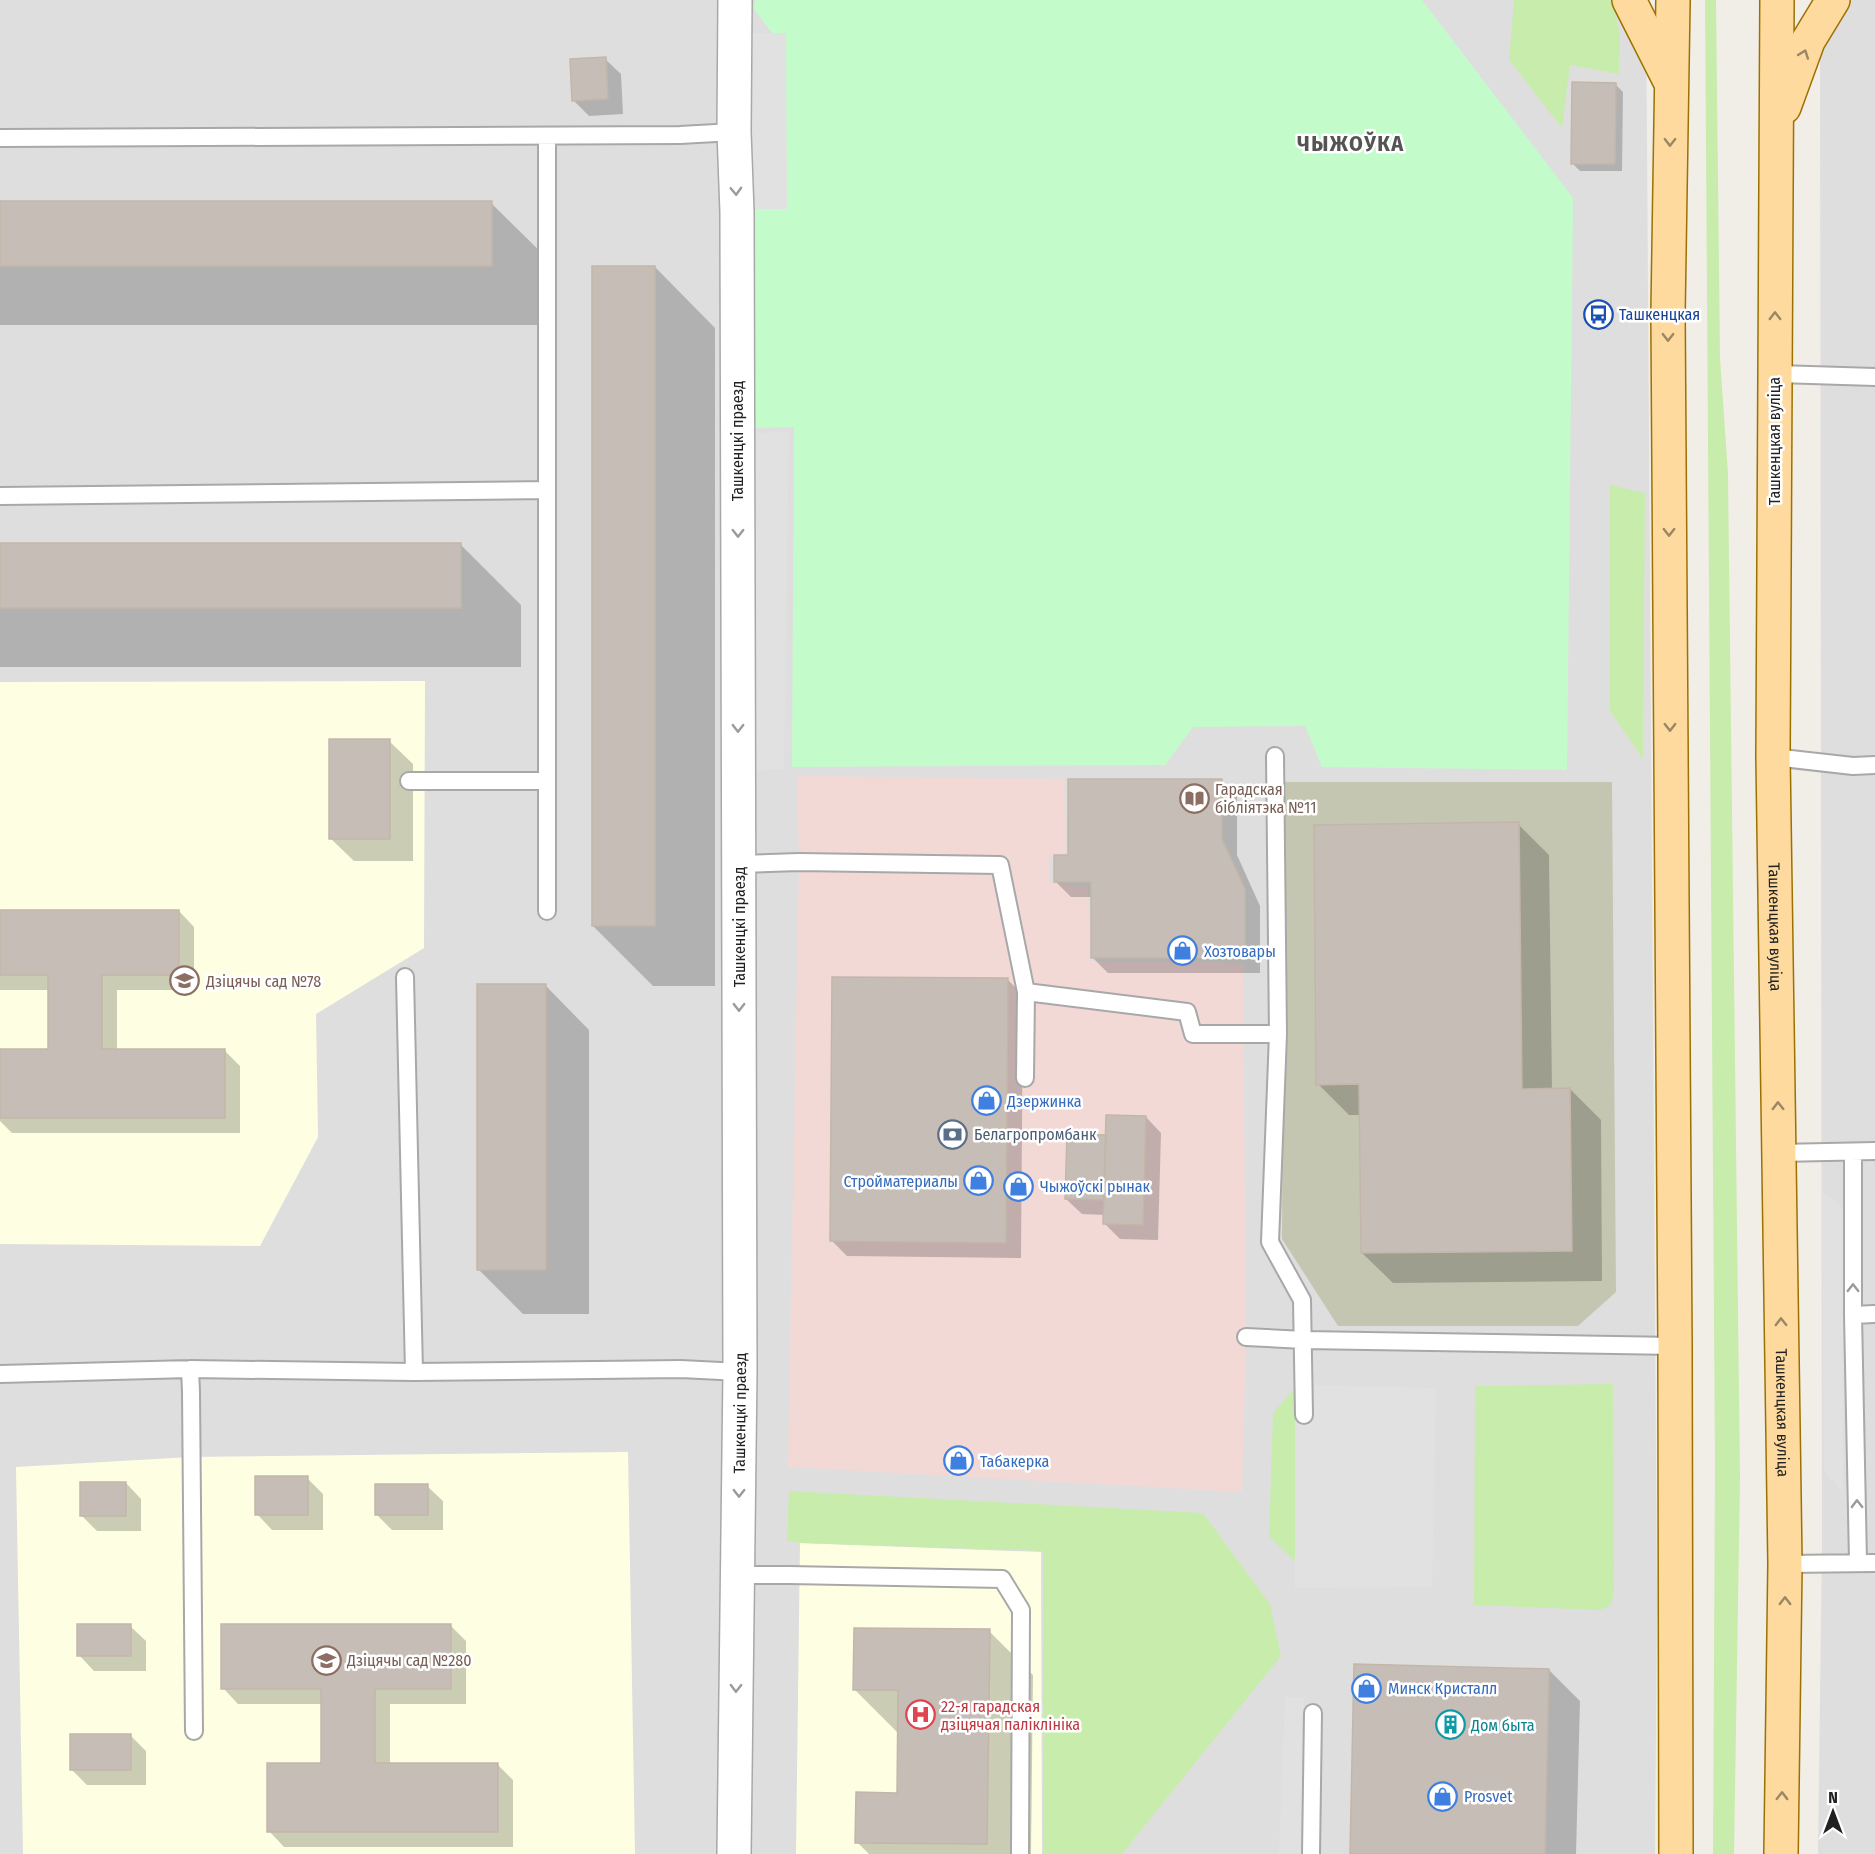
<svg xmlns="http://www.w3.org/2000/svg" width="1875" height="1854" font-family="'Fira Sans Condensed',sans-serif">
	<style>
		.residential { fill: #dfdede }
		.commercial { fill: #f2d9d6 }
		.education { fill: #feffe2 }
		.construction { fill: #c5c6b2 }
		.grass { fill: #c8ecac }
		.park { fill: #c4fbcb }
		.parking { fill: #e1e1e1 }
		.shadow { fill: #0003 }
		.building { fill: #c6beb6; stroke: #c3b6a9; stroke-width: 1.5 }
		.lines { fill: none; stroke-linecap: round; stroke-linejoin: round }
		.lane-casing { stroke: #a8a8a8; stroke-width: 20 }
		.street-casing { stroke: #a8a8a8; stroke-width: 36 }
		.primary-casing { stroke: #9d7100; stroke-width: 36 }
		.lane { stroke: #fff; stroke-width: 16 }
		.street { stroke: #fff; stroke-width: 33 }
		.primary { stroke: #feda9f; stroke-width: 33 }
		.oneway { stroke: #9b8766 }
		.oneway2 { stroke: #9b9b9b }
		.labels { text-anchor: middle; stroke-width: 5; stroke-linejoin: round; paint-order: stroke }
		.transit-label { font-size: 16px; fill: #164399; stroke: #fff; text-anchor: start }
		.street-label { font-size: 16px; fill: #212121; stroke: #fff }
		.education-label { font-size: 16px; fill: #785e54; stroke: #fff; text-anchor: start }
		.shop-label { font-size: 16px; fill: #366cbe; stroke: #fff; text-anchor: start }
		.service-label { font-size: 16px; fill: #4e5e75; stroke: #fff; text-anchor: start }
		.health-label { font-size: 16px; fill: #be3a42; stroke: #fff; text-anchor: start }
		.culture-label { font-size: 16px; fill: #0d838f; stroke: #fff; text-anchor: start }
		.district-label { font-size: 22px; font-weight: bold; letter-spacing: 1.5px; fill: #545454; stroke: #fff }
	</style>
	<rect width="100%" height="100%" fill="#f1eee7"/>
	<!-- residential -->
	<path class="residential" d="M0,0H1646L1657,1604L1655,1854H0Z
		M1820,0H1875V1854H1818L1822,1545Z"/>
	<!-- commercial -->
	<path class="commercial" d="M797,776L1064,779L1066,853L1049,856L1050,883L1088,887L1090,961L1243,963L1246,1337L1242,1492L788,1467L799,862Z"/>
	<!-- education -->
	<path class="education" d="M425,681L424,948L316,1014L318,1137L260,1246L0,1244V682Z
		M628,1452L635,1854H23L16,1467L191,1457Z
		M800,1543L1041,1552L1042,1854H796Z"/>
	<!-- construction -->
	<path class="construction" d="M1284,782H1612L1616,1292L1578,1326H1338L1282,1239Z"/>
	<!-- grass -->
	<path class="grass" d="M1514,0H1613L1620,35L1619,74L1570,65L1562,128L1509,60Z
		M1705,0H1716L1720,358L1728,474L1740,1478L1734,1854H1713L1715,1467Z
		M1610,485L1645,493L1643,759L1610,711Z
		M1613,1384L1614,1591L1611,1605L1600,1610L1474,1605L1475,1386Z
		M1295,1388V1561L1269,1537L1273,1413Z
		M789,1491L1203,1513L1270,1604L1281,1656L1122,1854H1043V1551L800,1543L787,1541Z"/>
	<!-- park -->
	<path class="park" d="M755,0H1422L1573,198L1567,770L1322,767L1305,726L1193,727L1165,765L792,767L794,427L752,428L748,209H786V33H772L754,9Z"/>
	<!-- parking -->
	<path class="parking" d="M748,33H786L787,209H748Z
		M789,432L784,769L752,771V433Z
		M1822,1191L1843,1208V1493L1824,1471Z
		M1311,1385L1436,1388L1432,1587L1295,1588V1388Z
		M1285,1697H1304V1854H1279Z"/>
	<!-- shadow -->
	<path class="shadow" d="M605,59L621,74L623,114L589,116L573,100Z
		M1615,84L1623,92L1622,171H1580L1572,163Z
		M0,203H491L552,263V325H0Z
		M655,267L715,328V986H653L593,926Z
		M0,545H461L521,605V667H0Z
		M389,741L413,764V861H354L330,838Z
		M1221,780L1237,796V855L1260,906V973H1108L1093,958V897H1071L1056,882L1070,856Z
		M1518,824L1549,855L1552,1090L1570,1089L1601,1120L1602,1281L1393,1283L1362,1253L1361,1115H1349L1318,1084Z
		M0,911H179L194,927V990H117V1050H224L240,1066V1133H12L0,1121V1050H50V990H0Z
		M1008,980L1023,995L1021,1258L847,1256L831,1240Z
		M545,985L589,1030V1314H523L478,1269Z
		M1146,1117L1161,1133L1158,1240L1120,1239L1105,1224V1215L1082,1214L1066,1199L1107,1137Z
		M307,1478L323,1494V1530H272L257,1514Z
		M126,1483L141,1499V1531H97L81,1515Z
		M427,1486L443,1501V1530H392L376,1514Z
		M130,1626L146,1641V1671H94L79,1655Z
		M451,1626L466,1641V1704H390V1764H497L513,1780V1847H284L269,1831L322,1764V1704H238L223,1688Z
		M989,1631L1033,1675L1031,1854H869L857,1842L899,1795V1734L855,1690Z
		M1549,1670L1580,1701L1576,1854H1351Z
		M130,1735L146,1751V1785H87L71,1769Z"/>
	<!-- building -->
	<path class="building" d="M606,57L608,99L572,101L570,59Z
		M1572,82L1616,83L1615,164H1571Z
		M0,201H492V266H0Z
		M592,266H655V926H592Z
		M0,543H461V608H0Z
		M329,739H390V839H329Z
		M1068,779H1222V839L1245,889V958H1091V882H1054V855H1068Z
		M1519,822L1522,1089L1570,1088L1572,1251L1361,1253L1359,1084L1316,1085L1314,825Z
		M0,910H179V975H102V1049H225V1118H0V1049H48V975H0Z
		M832,977L1008,978L1006,1243L830,1241Z
		M477,984H546V1270H477Z
		M1106,1115L1146,1116L1143,1225L1103,1224Z
		M1067,1134L1106,1135L1104,1200L1065,1199Z
		M255,1476H308V1515H255Z
		M80,1482H126V1516H80Z
		M375,1484H428V1515H375Z
		M77,1624H131V1656H77Z
		M221,1624H451V1689H375V1763H498V1832H267V1763H321V1689H221Z
		M854,1628L990,1629L987,1844L855,1843L856,1792L897,1793L898,1690H853Z
		M1354,1664L1549,1669L1545,1854H1350Z
		M70,1734H131V1770H70Z"/>
	<g class="lines">
		<defs>
			<path id="lane" d="M547,136V911
				M0,138L680,135L734,132
				M1775,374L1875,377
				M0,496L547,490
				M1275,756L1278,1034L1270,1242L1302,1300L1304,1415
				M1773,757L1853,766L1875,765
				M409,781H547
				M738,864L799,862L1000,865L1026,992L1187,1012L1193,1034H1278
				M405,977L414,1372
				M1025,1078L1026,992
				M1853,1152V1315L1858,1562
				M1779,1153L1875,1151
				M1853,1315L1874,1314
				M1246,1337L1304,1340L1675,1346
				M190,1369L191,1392L194,1731
				M0,1374L190,1369L414,1372L681,1369L740,1372
				M1785,1564L1875,1563
				M738,1575H789L1002,1579L1021,1610L1020,1854
				M1311,1854L1313,1713"/>
			<g id="street">
				<path id="s1" d="M734,1854L740,1372L737,212L734,132L735,0"/>
			</g>
			<g id="primary">
				<path d="M1629,0L1669,79"/>
				<path d="M1673,0L1668,313L1675,1346L1676,1854"/>
				<path id="s2" d="M1777,0L1773,757L1785,1564L1781,1854"/>
				<path d="M1784,107L1808,41L1833,0"/>
			</g>
		</defs>
		<!-- lane casing -->
		<use href="#lane" class="lane-casing"/>
		<!-- street casing -->
		<use href="#street" class="street-casing"/>
		<!-- primary casing -->
		<use href="#primary" class="primary-casing"/>
		<!-- lane -->
		<use href="#lane" class="lane"/>
		<!-- street -->
		<use href="#street" class="street"/>
		<!-- primary -->
		<use href="#primary" class="primary"/>
	</g>
	<!-- one-way arrows -->
	<defs><path id="oneway-chevron" d="M-2-3.5L2.5 0L-2 3.5" fill="none" stroke-width="1.6" stroke-linecap="round" stroke-linejoin="round" transform="scale(1.5)"/></defs>
	<g class="oneway">
		<use href="#oneway-chevron" transform="translate(1804 54) rotate(-70)"/>
		<use href="#oneway-chevron" transform="translate(1670 142) rotate(91)"/>
		<use href="#oneway-chevron" transform="translate(1775 316) rotate(-90)"/>
		<use href="#oneway-chevron" transform="translate(1668 337) rotate(90)"/>
		<use href="#oneway-chevron" transform="translate(1669 532) rotate(90)"/>
		<use href="#oneway-chevron" transform="translate(1670 727) rotate(90)"/>
		<use href="#oneway-chevron" transform="translate(1778 1106) rotate(-91)"/>
		<use href="#oneway-chevron" transform="translate(1781 1322) rotate(-91)"/>
		<use href="#oneway-chevron" transform="translate(1785 1601) rotate(-90)"/>
		<use href="#oneway-chevron" transform="translate(1782 1796) rotate(-89)"/>
	</g>
	<g class="oneway2">
		<use href="#oneway-chevron" transform="translate(736 191) rotate(88)"/>
		<use href="#oneway-chevron" transform="translate(738 533) rotate(90)"/>
		<use href="#oneway-chevron" transform="translate(738 728) rotate(90)"/>
		<use href="#oneway-chevron" transform="translate(739 1007) rotate(90)"/>
		<use href="#oneway-chevron" transform="translate(1853 1288) rotate(-90)"/>
		<use href="#oneway-chevron" transform="translate(739 1493) rotate(90)"/>
		<use href="#oneway-chevron" transform="translate(1857 1504) rotate(-91)"/>
		<use href="#oneway-chevron" transform="translate(736 1688) rotate(91)"/>
	</g>
	<!-- icons -->
	<defs>
		<symbol id="bus-ring" viewBox="-11 -11 22 22"><circle r="9.5" fill="#fff" stroke="#1a4fb4" stroke-width="1.5"/><path d="M-5-6H5V4H4V6H2V4H-2V6H-4V4H-5ZM-3.5-4V0h7V-4ZM-3.5 1.2v1.5H-2V1.2ZM2 1.2v1.5H3.5V1.2Z" fill="#1a4fb4"/></symbol>
		<symbol id="library-ring" viewBox="-11 -11 22 22"><circle r="9.5" fill="#fff" stroke="#8d6e63" stroke-width="1.5"/><path d="M-6-4Q-3-5.5-.7-3.5V5Q-3 3-6 4ZM6-4Q3-5.5 .7-3.5V5Q3 3 6 4Z" fill="#8d6e63"/></symbol>
		<symbol id="shop-ring" viewBox="-11 -11 22 22"><circle r="9.5" fill="#fff" stroke="#3f7fe0" stroke-width="1.5"/><path d="M-5-2.5h2.3a2.7 3.5 0 0 1 5.4 0H5L5.5 6h-11ZM-1.5-2.5h3a1.5 2.3 0 0 0-3 0Z" fill="#3f7fe0"/></symbol>
		<symbol id="school-ring" viewBox="-11 -11 22 22"><circle r="9.5" fill="#fff" stroke="#8d6e63" stroke-width="1.5"/><path d="M0-5L7-2L0 1L-7-2ZM-4 1L0 2.5L4 1V4Q0 6-4 4Z" fill="#8d6e63"/></symbol>
		<symbol id="bank-ring" viewBox="-11 -11 22 22"><circle r="9.5" fill="#fff" stroke="#5c6f8a" stroke-width="1.5"/><path d="M-6-4H6V4H-6ZM0-2.3a2.3 2.3 0 1 0 0 4.6a2.3 2.3 0 1 0 0-4.6Z" fill="#5c6f8a"/></symbol>
		<symbol id="hospital-ring" viewBox="-11 -11 22 22"><circle r="9.5" fill="#fff" stroke="#e0444e" stroke-width="1.5"/><path d="M-5-5h3v3.5h4V-5h3V5h-3V1.5h-4V5h-3Z" fill="#e0444e"/></symbol>
		<symbol id="building-ring" viewBox="-11 -11 22 22"><circle r="9.5" fill="#fff" stroke="#0f9aa8" stroke-width="1.5"/><path d="M-4-6H4V6H1V3H-1V6H-4ZM-2.5-4.3h1.7v1.8h-1.7ZM.8-4.3h1.7v1.8H.8ZM-2.5-1h1.7V.8h-1.7ZM.8-1h1.7V.8H.8Z" fill="#0f9aa8"/></symbol>
	</defs>
	<g fill-rule="evenodd">
		<use href="#bus-ring" x="1582" y="298" width="33" height="33"/>
		<use href="#library-ring" x="1178" y="782" width="33" height="33"/>
		<use href="#shop-ring" x="1166" y="934" width="33" height="33"/>
		<use href="#school-ring" x="168" y="964" width="33" height="33"/>
		<use href="#shop-ring" x="970" y="1084" width="33" height="33"/>
		<use href="#bank-ring" x="936" y="1118" width="33" height="33"/>
		<use href="#shop-ring" x="962" y="1164" width="33" height="33"/>
		<use href="#shop-ring" x="1002" y="1170" width="33" height="33"/>
		<use href="#shop-ring" x="942" y="1444" width="33" height="33"/>
		<use href="#school-ring" x="310" y="1644" width="33" height="33"/>
		<use href="#shop-ring" x="1350" y="1672" width="33" height="33"/>
		<use href="#hospital-ring" x="904" y="1698" width="33" height="33"/>
		<use href="#building-ring" x="1434" y="1708" width="33" height="33"/>
		<use href="#shop-ring" x="1426" y="1780" width="33" height="33"/>
	</g>
	<g class="labels">
		<!-- transit labels -->
		<g class="transit-label">
			<text x="1619" y="320">Ташкенцкая</text>
		</g>
		<!-- street labels -->
		<g class="street-label">
			<text transform="translate(737 441) rotate(-90)" y="6">Ташкенцкі праезд</text>
			<text transform="translate(1774 441) rotate(-90)" y="6">Ташкенцкая вуліца</text>
			<text transform="translate(739 927) rotate(-90)" y="6">Ташкенцкі праезд</text>
			<text dy="6" stroke="none"><textPath href="#s2" startOffset="927">Ташкенцкая вуліца</textPath></text>
			<text dy="6" stroke="none"><textPath href="#s1" startOffset="441">Ташкенцкі праезд</textPath></text>
			<text dy="6" stroke="none"><textPath href="#s2" startOffset="1413">Ташкенцкая вуліца</textPath></text>
		</g>
		<!-- education labels -->
		<g class="education-label">
			<text x="1215" y="795">Гарадская<tspan x="1215" dy="18">бібліятэка №11</tspan></text>
			<text x="206" y="987">Дзіцячы сад №78</text>
			<text x="347" y="1666">Дзіцячы сад №280</text>
		</g>
		<!-- shop labels -->
		<g class="shop-label">
			<text x="1204" y="957">Хозтовары</text>
			<text x="1007" y="1107">Дзержинка</text>
			<text x="958" y="1187" text-anchor="end">Стройматериалы</text>
			<text x="1040" y="1192">Чыжоўскі рынак</text>
			<text x="980" y="1467">Табакерка</text>
			<text x="1388" y="1694">Минск Кристалл</text>
			<text x="1464" y="1802">Prosvet</text>
		</g>
		<!-- service labels -->
		<g class="service-label">
			<text x="974" y="1140">Белагропромбанк</text>
		</g>
		<!-- health labels -->
		<g class="health-label">
			<text x="941" y="1712">22-я гарадская<tspan x="941" dy="18">дзіцячая паліклініка</tspan></text>
		</g>
		<!-- culture labels -->
		<g class="culture-label">
			<text x="1471" y="1731">Дом быта</text>
		</g>
		<!-- district labels -->
		<g class="district-label">
			<text x="1351" y="151">ЧЫЖОЎКА</text>
		</g>
	</g>
	<!-- north arrow -->
	<g transform="translate(1833 1812)" stroke="#ffffff" stroke-width="4.5" paint-order="stroke">
	<path d="M0-4.5L10 22L0 15L-10 22Z" fill="#212121"/>
	<text y="-9" font-size="16" font-weight="bold" text-anchor="middle" fill="#212121">N</text>
	</g>
</svg>
